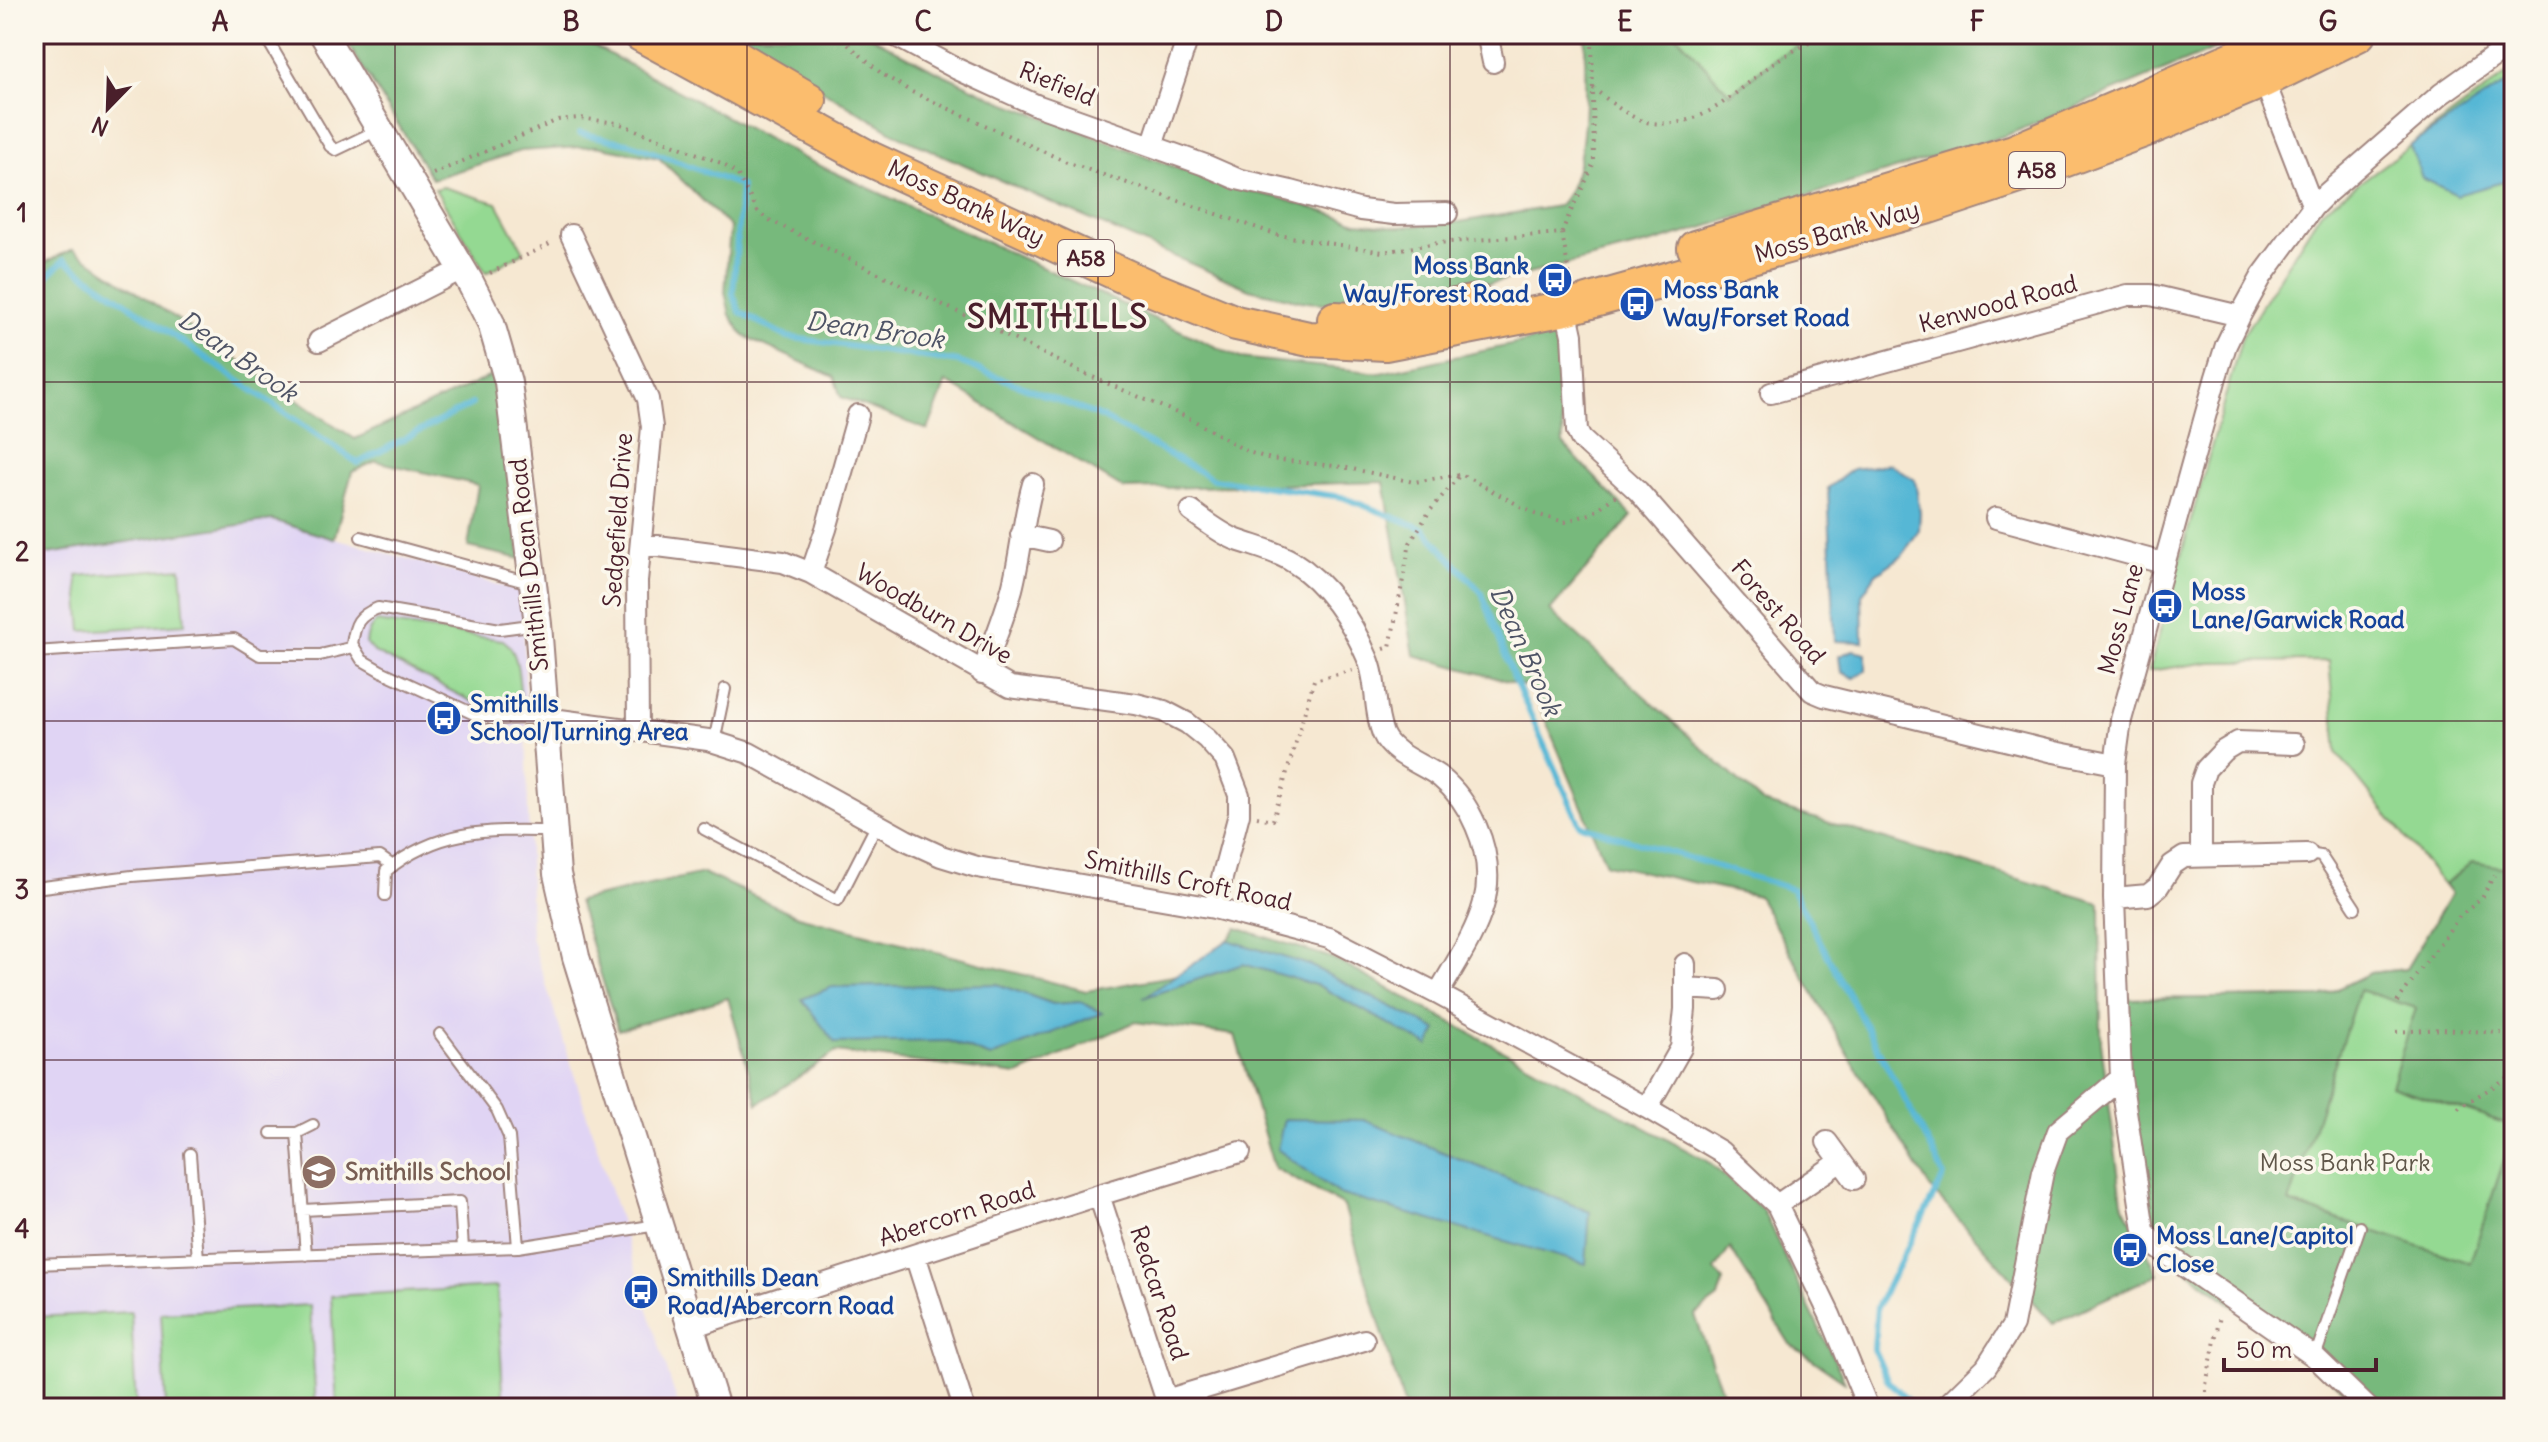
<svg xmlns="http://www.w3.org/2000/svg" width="2548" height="1442" font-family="Delius,sans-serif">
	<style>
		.built { fill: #e0d4f4 }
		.green { fill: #94d992; stroke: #6f7c5e; stroke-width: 2 }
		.forest { fill: #77b97c; stroke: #606c54; stroke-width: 2; fill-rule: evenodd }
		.water { fill: #57b7d5; stroke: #506b80; stroke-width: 2 }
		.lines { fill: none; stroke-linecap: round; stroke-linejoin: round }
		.stream { stroke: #57b7d5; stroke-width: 6 }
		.service-casing { stroke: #a0847e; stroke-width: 14 }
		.minor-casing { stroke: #a0847e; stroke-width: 24 }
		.tertiary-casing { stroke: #a0847e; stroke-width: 30 }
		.trunk-casing { stroke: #a0847e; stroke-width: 38 }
		.path { stroke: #a0847e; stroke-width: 4; stroke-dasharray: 2 6; stroke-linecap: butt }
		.service { stroke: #fff; stroke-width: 10 }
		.minor { stroke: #fff; stroke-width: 20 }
		.tertiary { stroke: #fff; stroke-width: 26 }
		.trunk { stroke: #fbbd6e; stroke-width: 34 }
		.grid { fill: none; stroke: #4a1f2b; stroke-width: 2; stroke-opacity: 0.55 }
		.labels { text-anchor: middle; stroke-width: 7; stroke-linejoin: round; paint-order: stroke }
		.shield { fill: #fbf7ec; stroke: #7f6065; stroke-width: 2 }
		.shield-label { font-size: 22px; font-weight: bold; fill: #4a1f2b }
		.street-label { font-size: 24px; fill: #4a1f2b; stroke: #fbf7ec }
		.transit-label { font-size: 24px; font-weight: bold; fill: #164399; stroke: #fbf7ec; text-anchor: start }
		.park-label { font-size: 24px; fill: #60574a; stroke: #fbf7ec }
		.education-label { font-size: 24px; font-weight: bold; fill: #785e54; stroke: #fbf7ec; text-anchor: start }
		.water-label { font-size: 26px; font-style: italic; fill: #4f5466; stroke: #fbf7ec }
		.district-label { font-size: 32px; font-weight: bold; letter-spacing: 2px; fill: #4a1f2b; stroke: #fbf7ec }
		.neatline { fill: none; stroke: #4a1f2b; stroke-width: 3 }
		.grid-label { font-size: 26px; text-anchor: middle; font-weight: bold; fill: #4a1f2b }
	</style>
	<rect width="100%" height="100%" fill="#fbf7ec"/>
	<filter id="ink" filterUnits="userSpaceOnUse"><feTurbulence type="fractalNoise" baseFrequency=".0125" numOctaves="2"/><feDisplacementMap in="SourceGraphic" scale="16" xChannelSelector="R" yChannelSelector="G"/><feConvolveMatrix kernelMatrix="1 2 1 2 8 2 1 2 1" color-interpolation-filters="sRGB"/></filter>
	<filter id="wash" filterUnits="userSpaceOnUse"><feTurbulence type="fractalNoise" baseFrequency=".006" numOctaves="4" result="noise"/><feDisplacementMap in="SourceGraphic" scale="32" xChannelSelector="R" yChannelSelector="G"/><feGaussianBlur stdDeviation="1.8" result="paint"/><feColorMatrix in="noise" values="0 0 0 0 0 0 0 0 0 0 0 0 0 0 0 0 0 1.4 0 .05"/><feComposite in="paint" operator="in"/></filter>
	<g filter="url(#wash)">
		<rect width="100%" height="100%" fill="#f6e8d2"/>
		<!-- built -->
		<path class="built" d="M272,520L523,592L531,937L679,1408H34V556Z"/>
		<!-- green -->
		<path class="green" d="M1676,34H1817L1776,58L1730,94Z
			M2514,69V1408H2379L2127,999L2321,997L2370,973L2406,969L2451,894L2337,753L2329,661L2211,662L2149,671L2242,337L2321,211Z
			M443,187L497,203L524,252L486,273L435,189Z
			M181,568L185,624L82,631L77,576Z
			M377,622L503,640C520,651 518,679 521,697C510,709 502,710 487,709L374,652L366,644C367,634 369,627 377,622Z
			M497,1287L504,1408H337L331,1296Z
			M310,1305L316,1408H166L161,1313Z
			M131,1312L136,1408H34V1317Z"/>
		<!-- forest -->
		<path class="forest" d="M342,34H572L803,158L1240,358L1380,373L1557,335L1563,444L1632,516L1550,611L1763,803L2100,903L2101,1042L2122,1202L2158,1274L2053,1323L1930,1188L1852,1061L1758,896L1606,864L1532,688L1414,655L1384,482L1124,489L946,382L928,430L841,397L834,377L744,336L730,315L725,292L730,227L659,158L596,146L521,151L432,179Z
			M729,34H867L932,69L1001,101L1225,186L1280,198L1357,222L1398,227L1459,222L1558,206C1591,174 1585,78 1585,34H1676L1730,94L1776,58L1817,34H2252L2007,135L1656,242L1448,294L1368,306L1305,302L1249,289L901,137Z
			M73,249L355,439L493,375L521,559L468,547L478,485L376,461L352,472L334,539L272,520L34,556V268Z
			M2472,862L2514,869V1126L2391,1086L2416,1008L2359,990L2289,1203L2470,1263L2514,1130V1378L2500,1408H2368L2155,1246L2121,1078L2127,999L2321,997L2370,973L2406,969L2451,894L2444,885Z
			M703,873L798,916L1086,991L1178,975L1228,940L1237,928L1332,958L1707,1161L1762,1209L1845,1382L1790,1344L1730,1248L1715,1270L1723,1281L1718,1298L1695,1315L1722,1392L1732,1408H1405L1344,1206L1274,1168L1235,1035L1135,1022L1018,1075L836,1052L758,1104L728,998L618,1030L578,901ZM997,984L1053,1004L1081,1002L1101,1013L991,1057L949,1041Z"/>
		<!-- water -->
		<path class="water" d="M2509,81L2514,83V179L2457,195L2422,178L2410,146Z
			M1890,464L1915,480L1920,512L1919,530L1902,556L1876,574L1862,595L1863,642L1835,641L1828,488L1853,469Z
			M1853,650L1866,653V670L1854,678L1841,672L1839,656Z
			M1228,940L1309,965L1437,1030L1429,1046L1319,986L1243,964L1143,998Z
			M997,984L1053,1004L1081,1002L1102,1013L991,1057L949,1041L835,1043L802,999L832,987Z
			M1284,1119L1364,1120L1590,1212L1586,1264L1339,1194L1277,1149Z"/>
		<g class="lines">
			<!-- stream -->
			<path class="stream" d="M579,133L632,144L741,186L733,294L740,312L787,337L959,362L1101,417L1213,479L1342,497L1424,529L1482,593L1510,669L1580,825L1792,889L1931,1148L1944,1176L1877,1307L1874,1350L1888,1381L1915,1408
				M34,289L64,260L358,463L472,404"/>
		</g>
	</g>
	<g filter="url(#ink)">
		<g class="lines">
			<defs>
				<path id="service" d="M264,34L330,146L336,150L380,129
					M361,537L533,584
					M538,624L500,629L378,608C358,616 355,623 352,644L362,660L381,671L476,715L492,719L543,718
					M34,652L234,639L260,655H320L354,647
					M714,742L725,689
					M704,829L838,900L877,824
					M2307,854L2321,856L2355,908
					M34,888L132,876L380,857L393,866
					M385,895L386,871C439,828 488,830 552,831
					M440,1034L497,1110L509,1137L518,1247
					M271,1133H297
					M190,1154L198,1259
					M303,1210L460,1202L463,1249
					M306,1255L297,1133L313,1125
					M34,1264L518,1247L657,1225
					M2315,1357L2360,1227"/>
				<path id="minor" d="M892,34L957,69L1036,105L1205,165L1237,179L1291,191L1361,210L1394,214L1447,213
					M1493,62L1488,38L1494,34
					M2264,80L2313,207
					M1152,146L1189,34
					M571,235L648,399L652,427L637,581L638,729
					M1566,308L1572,335L1577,431L1581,439L1638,491L1812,691L1824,696L2054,752L2115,764
					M319,341L462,269
					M1771,393L2128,295H2151L2240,316
					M1191,511C1205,521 1221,534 1237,540C1256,547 1276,551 1293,562C1326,582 1352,621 1367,657C1378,680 1373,710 1383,734C1392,755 1423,764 1440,777C1456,790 1468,807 1476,826C1506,894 1471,936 1438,994
					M1996,518L2163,563
					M1021,535L1049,541
					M642,544L783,562L811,573L1010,687L1136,704L1164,711L1187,723L1207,739L1225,759L1239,795V814L1214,908
					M811,573L826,529L858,415
					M982,673C993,645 1004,618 1012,589C1021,554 1023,518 1033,484
					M545,718L708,740L749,753L906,840L941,856L977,867L1214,908L1329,938L1438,994L1647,1108L1720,1151L1777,1205L1830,1315L1868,1408
					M2201,855V783L2206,769L2223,751L2238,742L2294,744
					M2114,898L2148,895L2158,887L2172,865L2184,857L2307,854
					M1685,988L1718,990
					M1647,1108L1681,1048L1685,1009V964
					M1827,1142L1854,1179
					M1099,1195L1169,1408
					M1777,1205L1841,1161
					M915,1255L964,1408
					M691,1327L1099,1195L1240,1152
					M1166,1400L1364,1340
					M1944,1408L1986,1367L2013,1325L2043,1172L2058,1131L2121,1078
					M2368,1408L2315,1357L2155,1246L2144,1230L2121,1078L2114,898L2115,764L2121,720L2216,377L2226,345L2240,316L2262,276L2313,207L2325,195L2441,94L2514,42"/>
				<path id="tertiary" d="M323,34L470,282L491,323L508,382L538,624L557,874L576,957L716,1408"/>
				<path id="trunk" d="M641,34L870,159L1150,288L1236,323L1309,339L1385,343L1566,308L1926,207L2031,172L2149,128L2264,80L2358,34
					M697,34L809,100
					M1695,248L2014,152L2292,34
					M1335,319L1375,321L1477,302"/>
			</defs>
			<!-- service casing -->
			<use href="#service" class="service-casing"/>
			<!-- minor casing -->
			<use href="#minor" class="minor-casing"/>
			<!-- tertiary casing -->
			<use href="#tertiary" class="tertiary-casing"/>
			<!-- trunk casing -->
			<use href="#trunk" class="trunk-casing"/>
			<!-- path -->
			<path class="path" d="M836,34L882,74L912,92L1069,163L1278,235L1383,252L1438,243L1562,233L1570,279
				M1593,88C1610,101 1630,120 1652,123C1706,129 1736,90 1776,61C1792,51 1810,43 1826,34
				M433,174L558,120L579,118L618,123L721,163L738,175L758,212L765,218L1083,373L1191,419L1248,452L1271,459L1343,467L1414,482L1461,474L1535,514L1565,522L1593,513L1616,495
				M1562,233C1570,208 1585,187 1594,162L1592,34
				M490,273L554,242
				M1384,649L1390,647L1410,543L1429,512L1459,476
				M1257,817L1273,820L1314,680L1354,670
				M2397,1002L2459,917L2482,898L2494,875
				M2396,1032L2442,1029L2514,1034
				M2458,1108L2514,1074
				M2206,1408V1385L2220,1316"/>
			<!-- service -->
			<use href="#service" class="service"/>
			<!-- minor -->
			<use href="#minor" class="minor"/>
			<!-- tertiary -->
			<use href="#tertiary" class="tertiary"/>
			<!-- trunk -->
			<use href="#trunk" class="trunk"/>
		</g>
	</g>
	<!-- grid -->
	<path class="grid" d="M395,34V1408M747,34V1408M1098,34V1408M1450,34V1408M1801,34V1408M2153,34V1408M34,382H2514M34,721H2514M34,1060H2514"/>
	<!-- icons -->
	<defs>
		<symbol id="bus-disc" viewBox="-11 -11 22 22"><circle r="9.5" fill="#1a4fb4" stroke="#fbf7ec"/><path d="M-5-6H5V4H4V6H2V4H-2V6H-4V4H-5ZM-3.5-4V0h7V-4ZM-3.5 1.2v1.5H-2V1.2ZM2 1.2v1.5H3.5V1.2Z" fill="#fff"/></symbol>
		<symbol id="school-disc" viewBox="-11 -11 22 22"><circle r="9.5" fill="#8d6e63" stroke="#fbf7ec"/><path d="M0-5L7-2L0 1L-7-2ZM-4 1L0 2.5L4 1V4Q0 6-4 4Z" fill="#fff"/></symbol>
	</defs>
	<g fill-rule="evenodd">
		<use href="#bus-disc" x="1535" y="260" width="40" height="40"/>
		<use href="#bus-disc" x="1617" y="284" width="40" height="40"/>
		<use href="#bus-disc" x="2145" y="586" width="40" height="40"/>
		<use href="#bus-disc" x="424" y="698" width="40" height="40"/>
		<use href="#school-disc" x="299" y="1152" width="40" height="40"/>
		<use href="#bus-disc" x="2110" y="1230" width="40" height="40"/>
		<use href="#bus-disc" x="621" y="1272" width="40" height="40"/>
	</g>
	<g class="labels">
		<!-- shield labels -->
		<g class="shield">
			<rect x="2009" y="152" width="56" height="36" rx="6"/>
			<rect x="1058" y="240" width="56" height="36" rx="6"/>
		</g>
		<g class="shield-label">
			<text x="2037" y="178">A58</text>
			<text x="1086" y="266">A58</text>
		</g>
		<!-- street labels -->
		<g class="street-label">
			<text transform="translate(1057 84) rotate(22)" y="8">Riefield</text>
			<text transform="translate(966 203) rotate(25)" y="8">Moss Bank Way</text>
			<text transform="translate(1837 232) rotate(-16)" y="8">Moss Bank Way</text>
			<text transform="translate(1998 304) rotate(-15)" y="8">Kenwood Road</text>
			<text transform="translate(618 520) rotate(-86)" y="8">Sedgefield Drive</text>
			<text transform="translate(529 565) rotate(-96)" y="8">Smithills Dean Road</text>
			<text transform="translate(1778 612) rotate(49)" y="8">Forest Road</text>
			<text transform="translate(934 614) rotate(30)" y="8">Woodburn Drive</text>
			<text transform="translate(2121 619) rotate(-75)" y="8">Moss Lane</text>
			<text transform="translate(1188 881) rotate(12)" y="8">Smithills Croft Road</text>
			<text transform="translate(957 1214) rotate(-18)" y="8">Abercorn Road</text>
			<text transform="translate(1159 1293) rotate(72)" y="8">Redcar Road</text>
		</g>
		<!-- transit labels -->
		<g class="transit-label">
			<text x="1529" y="274" text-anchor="end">Moss Bank<tspan x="1529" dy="28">Way/Forest Road</tspan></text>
			<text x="1663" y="298">Moss Bank<tspan x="1663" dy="28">Way/Forset Road</tspan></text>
			<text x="2191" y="600">Moss<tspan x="2191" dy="28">Lane/Garwick Road</tspan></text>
			<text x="470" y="712">Smithills<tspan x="470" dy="28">School/Turning Area</tspan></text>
			<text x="2156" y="1244">Moss Lane/Capitol<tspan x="2156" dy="28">Close</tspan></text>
			<text x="667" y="1286">Smithills Dean<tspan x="667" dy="28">Road/Abercorn Road</tspan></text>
		</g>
		<!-- park labels -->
		<g class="park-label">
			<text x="2345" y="1171">Moss Bank Park</text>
		</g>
		<!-- education labels -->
		<g class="education-label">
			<text x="345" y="1180">Smithills School</text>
		</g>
		<!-- water labels -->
		<g class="water-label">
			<text transform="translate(875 330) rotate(8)" y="9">Dean Brook</text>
			<text transform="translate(238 356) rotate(35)" y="9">Dean Brook</text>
			<text transform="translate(1526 651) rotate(66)" y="9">Dean Brook</text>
		</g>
		<!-- district labels -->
		<g class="district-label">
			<text x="1058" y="328">SMITHILLS</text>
		</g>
	</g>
	<!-- margin -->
	<rect width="2548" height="1442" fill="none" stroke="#fbf7ec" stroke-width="88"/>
	<!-- north arrow -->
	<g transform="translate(108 108) rotate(203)" stroke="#fbf7ec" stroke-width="6" paint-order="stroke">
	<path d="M0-6L14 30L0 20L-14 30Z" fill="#4a1f2b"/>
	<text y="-12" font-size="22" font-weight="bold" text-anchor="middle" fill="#4a1f2b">N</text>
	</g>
	<!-- scale -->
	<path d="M2224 1358v12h152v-12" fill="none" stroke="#4a1f2b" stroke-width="4"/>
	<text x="2236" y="1358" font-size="24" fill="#4a1f2b" stroke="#fbf7ec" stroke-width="6" paint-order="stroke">50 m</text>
	<rect x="44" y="44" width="2460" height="1354" class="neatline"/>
	<g class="grid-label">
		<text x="220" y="31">A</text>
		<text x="571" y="31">B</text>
		<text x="923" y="31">C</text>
		<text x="1274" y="31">D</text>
		<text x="1625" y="31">E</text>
		<text x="1977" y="31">F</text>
		<text x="2328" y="31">G</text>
		<text x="22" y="222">1</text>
		<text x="22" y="561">2</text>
		<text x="22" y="899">3</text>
		<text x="22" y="1238">4</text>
	</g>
</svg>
